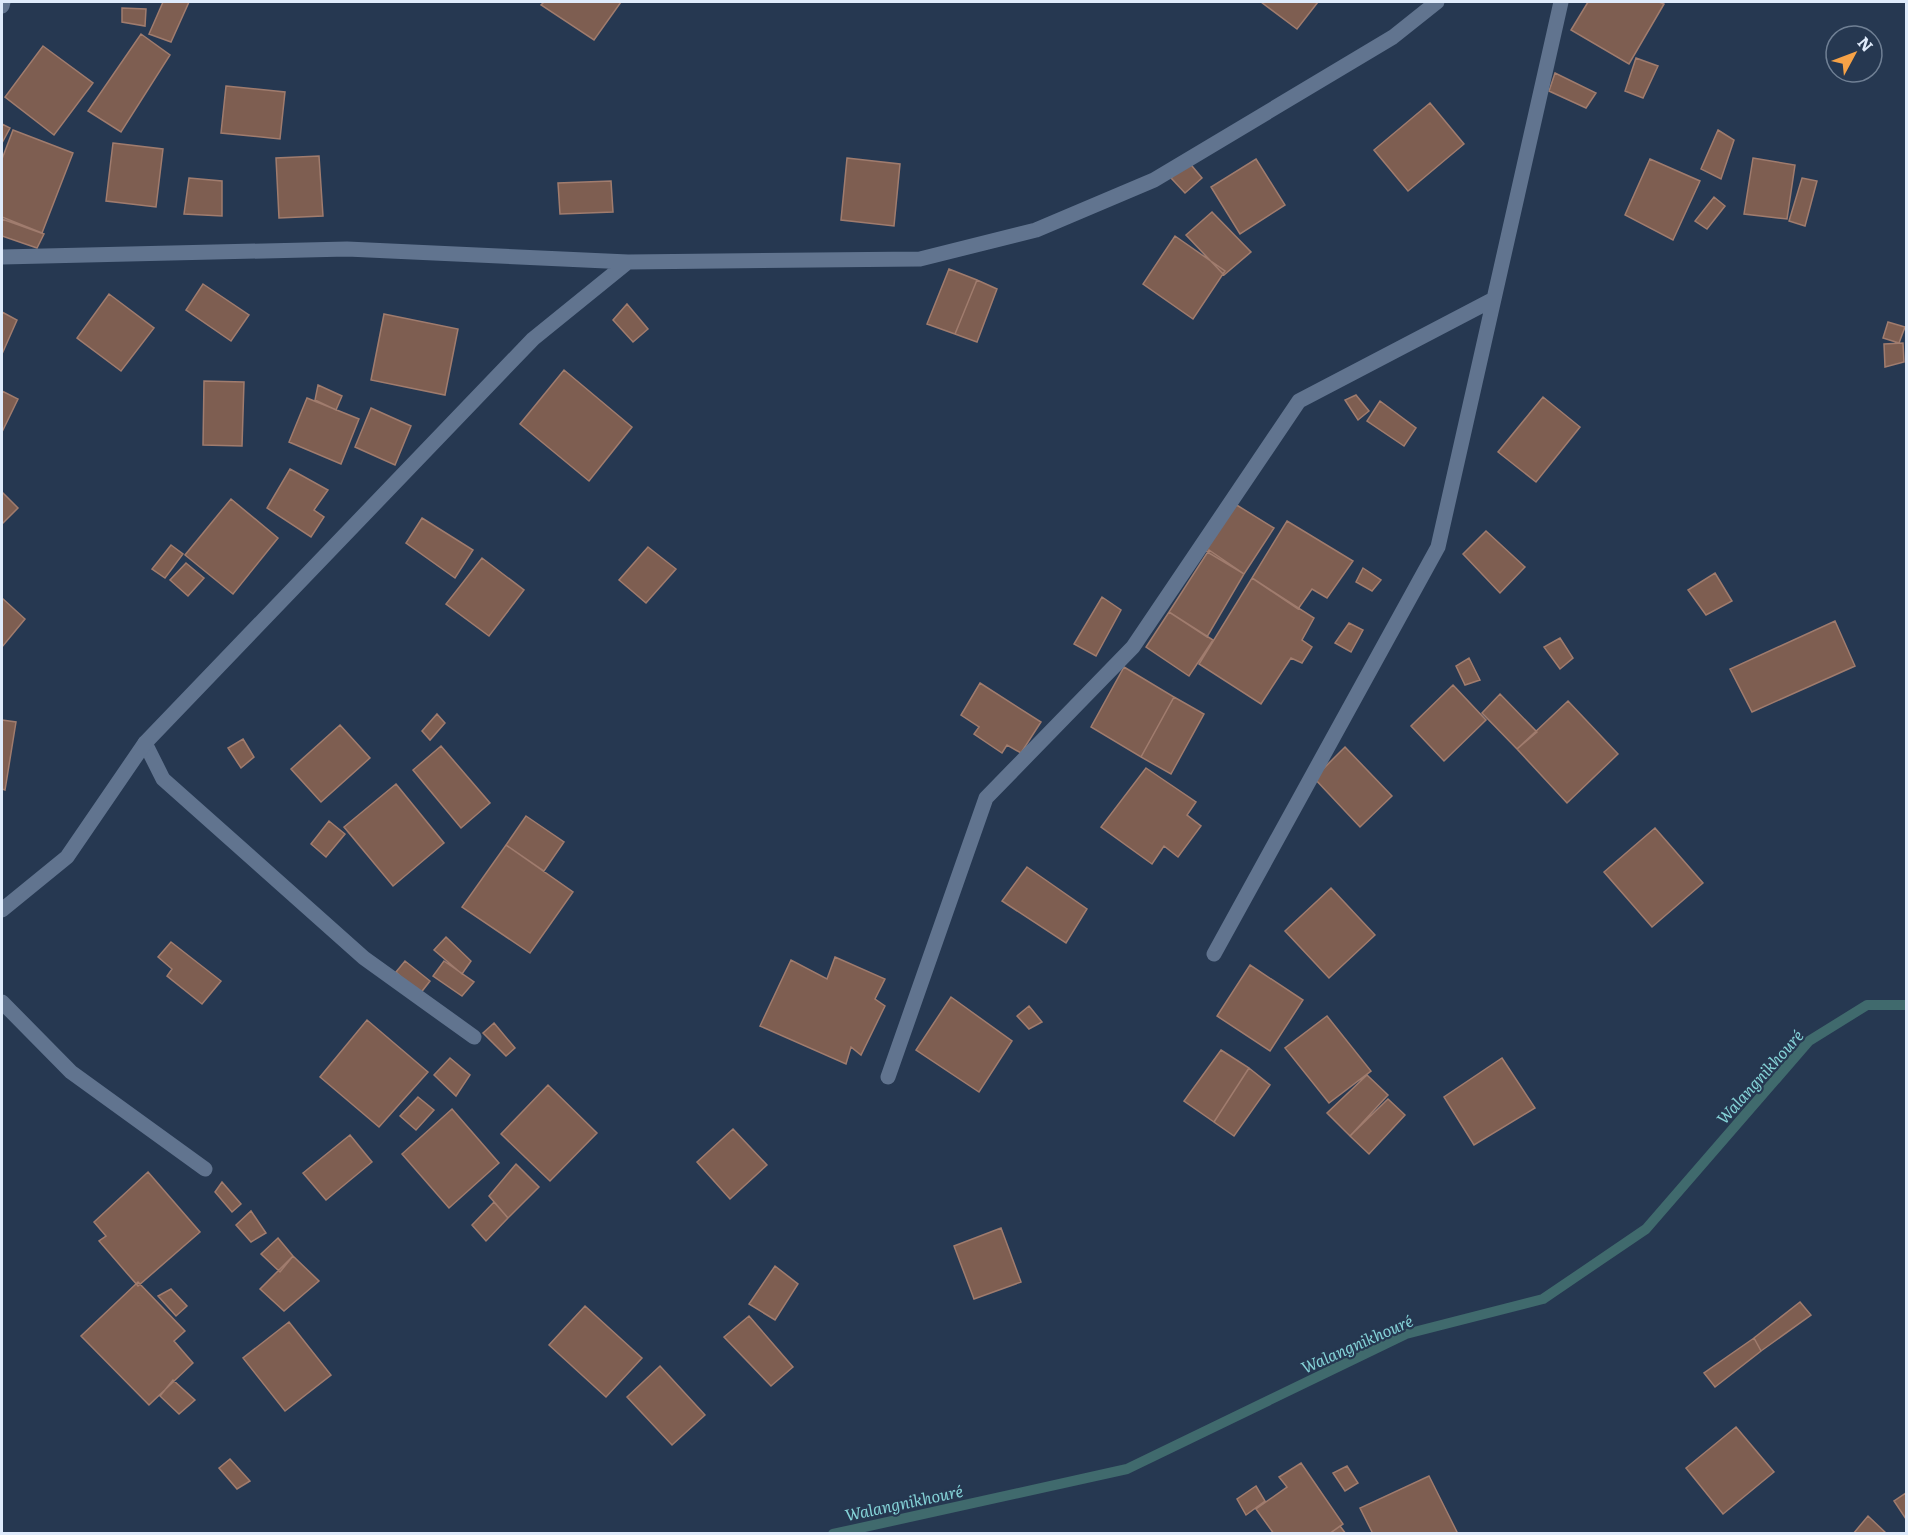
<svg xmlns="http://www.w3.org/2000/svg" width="1908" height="1535" font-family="Literata,serif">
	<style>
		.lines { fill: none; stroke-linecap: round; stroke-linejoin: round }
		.stream { stroke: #406a6d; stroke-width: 10 }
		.building { fill: #7e5e51; stroke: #a07c6e; stroke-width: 1.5 }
		.lane { stroke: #61748f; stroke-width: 15 }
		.street { stroke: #61748f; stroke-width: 15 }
		.labels { text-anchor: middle; stroke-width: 4.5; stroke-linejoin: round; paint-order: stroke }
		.water-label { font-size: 16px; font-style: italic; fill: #84d2d7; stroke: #263851 }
	</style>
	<rect width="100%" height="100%" fill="#263851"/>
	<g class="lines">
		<!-- stream -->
		<path class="stream" d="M833,1534L1127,1469L1406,1334L1543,1299L1646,1229L1809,1041L1867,1005H1906"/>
	</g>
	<!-- building -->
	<path class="building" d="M162,2H189L171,42L149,34L163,2Z
		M544,2H621L594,40L541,5Z
		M1261,2H1318L1297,29Z
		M1588,2H1659L1664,4L1629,64L1571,30Z
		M122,8L146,9L145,26L122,22Z
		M141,34L170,55L121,132L88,111Z
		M43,46L93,83L54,135L5,97Z
		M1636,58L1658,66L1643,98L1625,91Z
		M1555,73L1596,93L1586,108L1549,91Z
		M226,86L285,92L280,139L221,133Z
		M1430,103L1464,144L1408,191L1374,150Z
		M2,124L10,128L2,143Z
		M13,130L73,153L42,233L2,217V159Z
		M1718,130L1734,140L1721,179L1701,169Z
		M113,143L163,149L156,207L106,201Z
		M319,156L323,216L279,218L276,158Z
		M847,158L900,164L894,226L841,220Z
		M1753,158L1795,165L1787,219L1744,214Z
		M1256,159L1285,205L1240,234L1211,187Z
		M1650,159L1700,181L1673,240L1625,215Z
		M1187,160L1202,178L1185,193L1171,178Z
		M189,178L222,181V216L184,214Z
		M1802,178L1817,181L1805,226L1789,221Z
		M611,181L613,212L560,214L558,183Z
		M1714,197L1725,206L1707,229L1695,221Z
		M1212,212L1251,252L1224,275L1186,235Z
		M2,219L44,234L37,248L2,236Z
		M1175,236L1225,271L1193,319L1143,284Z
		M949,269L977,280L955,334L927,324Z
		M977,280L997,289L977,342L955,334Z
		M203,284L249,315L231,341L186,310Z
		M109,294L154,328L121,371L77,338Z
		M627,304L648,329L633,342L613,320Z
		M2,312L17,320L2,354Z
		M384,314L458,329L445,395L371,380Z
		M1888,322L1905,327L1899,343L1883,338Z
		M1903,343L1904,362L1885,367L1884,344Z
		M564,370L632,427L589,481L520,424Z
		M204,381L244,382L242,446L203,445Z
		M318,385L342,396L336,410L315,400Z
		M2,391L18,399L2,432Z
		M1356,395L1369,411L1358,420L1345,400Z
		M1543,397L1580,427L1536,482L1498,452Z
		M307,398L359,419L341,464L289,442Z
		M1380,401L1416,428L1404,446L1367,421Z
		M371,408L411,426L395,465L355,447Z
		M290,469L328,490L314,510L324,517L311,537L267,508Z
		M2,492L18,508L2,524Z
		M231,499L278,538L233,594L185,555Z
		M1235,504L1274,528L1244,574L1204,550Z
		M422,518L473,550L455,578L406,543Z
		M1287,521L1353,561L1327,598L1312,589L1298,609L1252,578Z
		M1486,531L1525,567L1500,593L1463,554Z
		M171,545L183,554L165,578L152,569Z
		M648,547L676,569L646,603L619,580Z
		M1209,550L1244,574L1207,637L1169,612Z
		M482,558L524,590L489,636L446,604Z
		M186,563L204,578L188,596L170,580Z
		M1363,568L1381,580L1372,591L1356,582Z
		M1715,573L1732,601L1706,615L1688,590Z
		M1252,578L1314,618L1302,640L1312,647L1302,663L1291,658L1261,704L1199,664Z
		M1102,597L1121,610L1096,656L1074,644Z
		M2,598L25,619L2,647Z
		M1169,612L1213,640L1189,676L1146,647Z
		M1835,621L1855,666L1752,712L1730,669Z
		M1349,623L1363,630L1351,652L1335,643Z
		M1560,638L1573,658L1560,669L1544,647Z
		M1469,658L1480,680L1465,685L1456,666Z
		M1124,667L1174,697L1141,757L1091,727Z
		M980,683L1041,722L1021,753L1007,745L1002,753L974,734L979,727L961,715Z
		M1453,685L1486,720L1444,761L1411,726Z
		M1500,694L1537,732L1517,749L1482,713Z
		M1174,697L1204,714L1171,774L1141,757Z
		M1568,701L1618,754L1567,803L1517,749Z
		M437,714L445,723L430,740L422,731Z
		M2,720L16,722L5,790L2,789Z
		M340,725L370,758L321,802L291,769Z
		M243,739L254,757L241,768L228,748Z
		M441,746L490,803L461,828L413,770Z
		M1345,747L1392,796L1360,827L1314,778Z
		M1146,768L1196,802L1187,815L1201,826L1178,857L1164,846L1152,864L1101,827Z
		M396,784L444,843L393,886L344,827Z
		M526,816L564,842L544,871L506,845Z
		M329,821L345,834L326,857L311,844Z
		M1655,828L1703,883L1652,927L1604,872Z
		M506,845L573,892L530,953L462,907Z
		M1027,867L1087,909L1066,943L1002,901Z
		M1331,888L1375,935L1329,978L1285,931Z
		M446,937L471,961L462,974L434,950Z
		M171,942L221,981L202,1004L167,976L172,969L158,957Z
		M835,957L885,979L875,999L885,1006L861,1055L851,1047L846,1064L760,1026L791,960L827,979Z
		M405,961L430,981L419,995L396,972Z
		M444,961L474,982L462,996L433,976Z
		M1250,965L1303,1000L1270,1051L1217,1016Z
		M951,997L1012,1041L979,1092L916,1050Z
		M1029,1006L1042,1022L1029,1029L1017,1016Z
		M1327,1016L1371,1071L1329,1103L1285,1048Z
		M367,1020L428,1072L379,1127L320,1077Z
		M494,1023L515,1048L506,1056L483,1033Z
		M1221,1050L1249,1068L1214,1122L1184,1101Z
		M450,1058L470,1075L456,1096L434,1075Z
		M1502,1058L1535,1108L1474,1145L1444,1097Z
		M1249,1068L1270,1085L1234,1136L1214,1122Z
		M1367,1075L1388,1095L1350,1136L1327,1113Z
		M548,1085L597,1133L550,1181L501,1134Z
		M418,1097L434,1110L416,1130L400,1116Z
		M1388,1099L1405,1115L1369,1154L1350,1136Z
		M452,1109L499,1163L449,1208L402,1154Z
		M733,1129L767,1165L730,1199L697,1162Z
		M350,1135L372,1162L326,1200L303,1173Z
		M516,1164L539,1187L508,1218L489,1196Z
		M148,1172L200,1232L138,1286L99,1241L106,1236L94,1222Z
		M222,1182L241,1204L232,1212L215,1192Z
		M494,1202L508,1218L486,1241L472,1225Z
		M251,1211L266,1233L251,1242L236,1225Z
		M1001,1228L1021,1282L974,1299L954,1246Z
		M278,1238L293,1256L280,1272L261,1254Z
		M293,1256L319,1281L284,1311L260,1289Z
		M775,1266L798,1284L775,1320L749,1304Z
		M138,1282L185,1331L174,1341L193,1363L149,1405L81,1336Z
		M171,1289L187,1306L176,1316L158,1296Z
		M1800,1302L1811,1315L1761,1351L1754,1338Z
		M585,1306L642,1358L606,1397L549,1345Z
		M749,1316L793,1367L771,1386L724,1337Z
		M289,1322L331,1375L285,1411L243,1358Z
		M1754,1338L1761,1351L1715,1387L1704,1373Z
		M660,1366L705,1415L672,1445L627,1397Z
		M173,1380L195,1400L179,1414L160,1396Z
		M1736,1427L1774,1472L1723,1514L1686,1468Z
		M230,1459L250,1481L237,1489L219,1468Z
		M1301,1463L1343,1524L1329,1534H1274L1256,1509L1287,1487L1279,1477Z
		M1347,1466L1358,1483L1345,1491L1333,1473Z
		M1429,1476L1458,1534H1373L1360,1508Z
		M1256,1486L1265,1501L1246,1515L1237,1499Z
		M1906,1493V1519L1894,1501Z
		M1868,1516L1887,1534H1853Z
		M1340,1526L1346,1534H1329Z"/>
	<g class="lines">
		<!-- lane -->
		<path class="lane" d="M145,743L163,779L364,958L474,1037"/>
		<!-- street -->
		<path class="street" d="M2,6L3,2
			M2,257L347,249L628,262L920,259L1036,230L1154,180L1393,37L1437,2
			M2,910L67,857L145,743L533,339L628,262
			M1214,954L1438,547L1561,2
			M2,1002L71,1072L205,1169
			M888,1077L986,798L1133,647L1299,401L1494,299"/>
	</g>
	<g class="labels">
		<!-- water labels -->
		<g class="water-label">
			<text transform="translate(1760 1077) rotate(-48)" y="6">Walangnikhouré</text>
			<text transform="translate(1357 1344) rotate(-24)" y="6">Walangnikhouré</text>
			<text transform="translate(904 1503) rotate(-12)" y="6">Walangnikhouré</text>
		</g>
	</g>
	<!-- border -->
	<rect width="1908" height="1535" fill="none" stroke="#dfebfb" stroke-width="6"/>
	<!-- north arrow -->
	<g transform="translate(1854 54) rotate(49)"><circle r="28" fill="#263851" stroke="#708095" stroke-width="1.5"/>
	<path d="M0-4.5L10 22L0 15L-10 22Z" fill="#f6a247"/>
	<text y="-9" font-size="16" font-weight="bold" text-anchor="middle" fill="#dfebfb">N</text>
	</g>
</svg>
